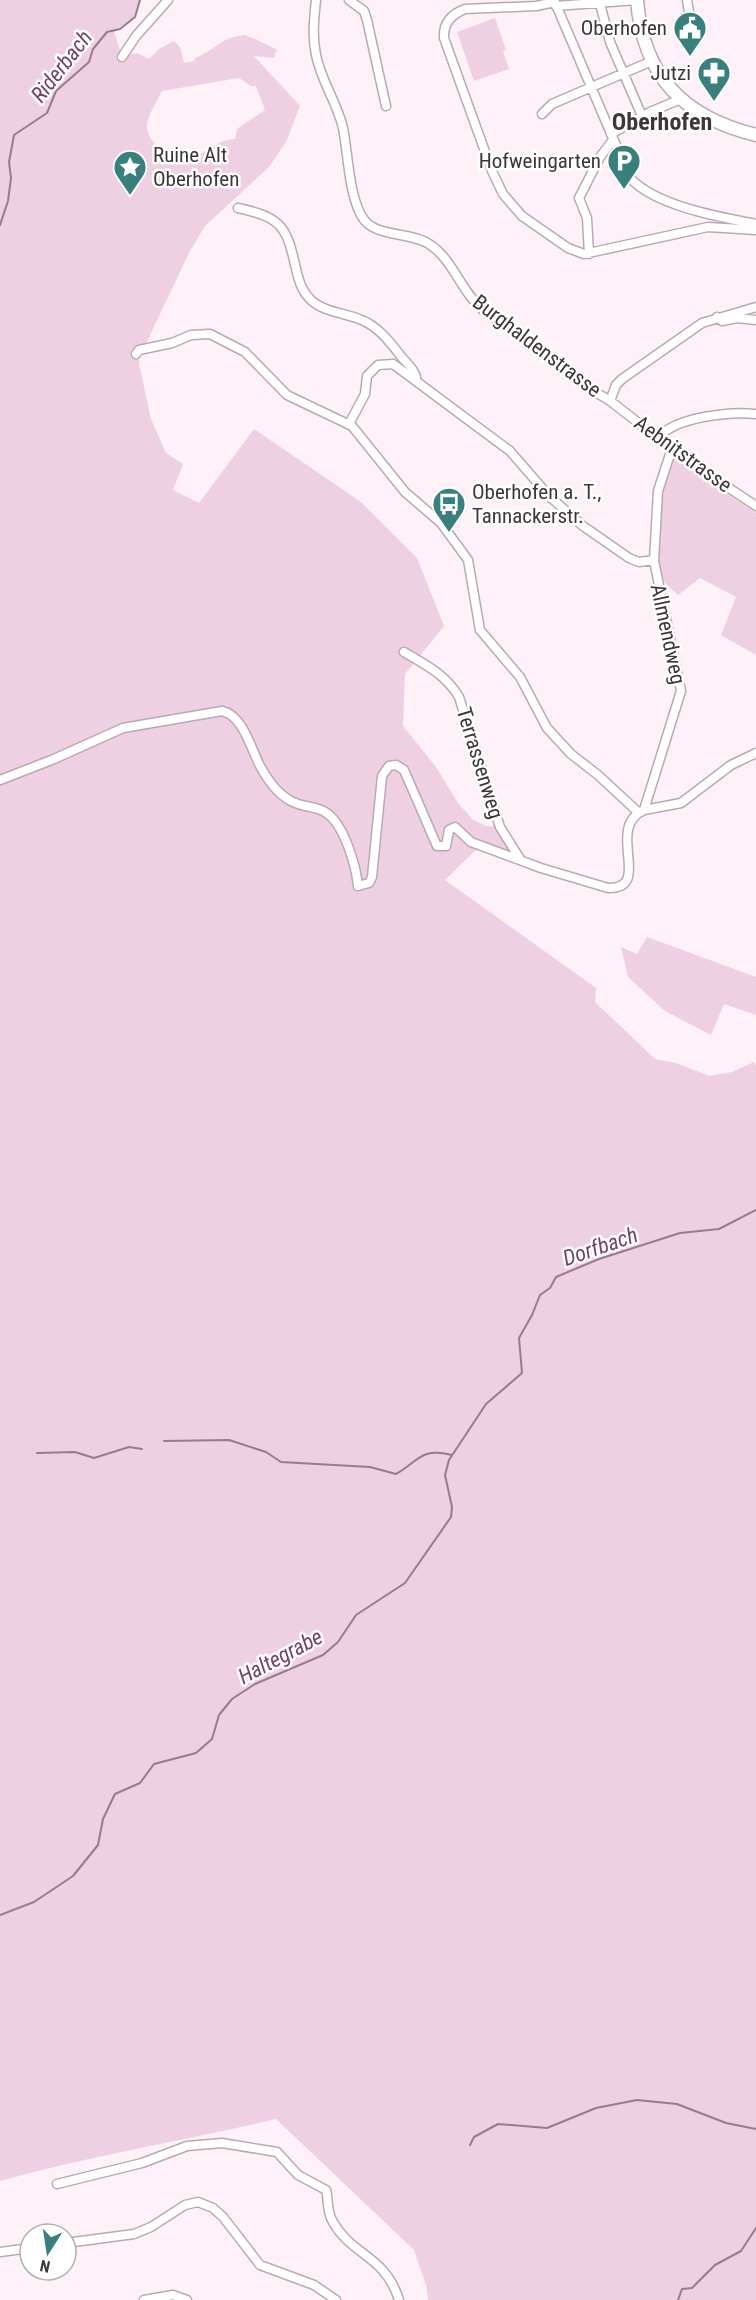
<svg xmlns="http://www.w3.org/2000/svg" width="756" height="2300" font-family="'Roboto Condensed',sans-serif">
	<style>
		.green { fill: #efcfe2; fill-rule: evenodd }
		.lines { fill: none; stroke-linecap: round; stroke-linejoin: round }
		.stream { stroke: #977c8c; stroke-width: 2 }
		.street-casing { stroke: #bca8b4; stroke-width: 11 }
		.secondary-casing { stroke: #bca8b4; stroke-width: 15 }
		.street { stroke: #fff; stroke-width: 8 }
		.secondary { stroke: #fff; stroke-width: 12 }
		.labels { text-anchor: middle; stroke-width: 5; stroke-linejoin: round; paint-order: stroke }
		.poi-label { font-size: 21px; fill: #3e363b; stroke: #fff; text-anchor: end }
		.street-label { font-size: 21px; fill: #3e363b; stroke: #fff }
		.water-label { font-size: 22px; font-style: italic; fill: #754464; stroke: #fff }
		.quarter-label { font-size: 24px; font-weight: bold; fill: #3e363b; stroke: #fff }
	</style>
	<rect width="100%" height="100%" fill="#fef1f8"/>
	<!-- green -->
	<path class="green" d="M0,0H140L135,17L114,31L122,57L137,53L149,59L159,49L174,41L180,47L184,63L194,61L195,58C216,50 219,38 244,35C249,36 275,48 277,50L274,58L254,56L300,106L286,142L269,167L205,226L190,251L140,356L139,364L151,419L166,453L183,464L173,490L199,503L254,429L361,502L417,558L444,626L405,674L403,726L436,767L458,803L473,820L486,826L500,827L518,857L481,845L445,880L596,988L595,1002L655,1059L676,1063L709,1076L732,1072L754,1062L756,1066V2300H428L427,2288L414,2250L276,2119C184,2141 91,2155 0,2181ZM239,78L251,86H256L265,110L237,129L235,139C215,141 212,149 197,155C178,161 146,148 147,125C148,114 158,100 162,91Z
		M495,18L506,50L503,51L509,69L474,81L457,32Z
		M672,457L756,513V655L721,635L736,597L700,578L678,595C673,590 665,585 662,578C650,543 663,492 672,457Z
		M647,937L756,977V1015L724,1004L711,1035L665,1011L628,977L621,947L637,954Z"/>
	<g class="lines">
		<!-- stream -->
		<path class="stream" d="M0,225L8,201L11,178L9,162L14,135L47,113L56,91L89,62L93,49L107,32L120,29L135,17L140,0
			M164,1441L229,1440L266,1452L281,1462L370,1467L396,1474C418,1462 420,1447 452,1455
			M37,1453L75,1452L94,1458L129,1447L142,1449
			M0,1915L34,1902L73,1876L98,1845L103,1819L115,1794L140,1783L154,1764L196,1753L212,1739L219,1715L232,1699L255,1684L323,1655L338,1642L356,1615L405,1583L451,1517L452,1507L445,1475L449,1460L486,1404L522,1373L519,1338L532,1315L540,1295L550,1288L556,1277L599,1259L680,1233L719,1229L756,1210
			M470,2145L474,2137L498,2124L547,2128L596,2108L637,2100L677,2104L726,2123L756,2129
			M678,2300L682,2289L692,2288L715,2265L741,2251L756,2228"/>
		<defs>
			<path id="street" d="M316,0C314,19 312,36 316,55C321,81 337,102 343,128C348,152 349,202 365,221C379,237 411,232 429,244C453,259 461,292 484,311L595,392L609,400L681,456L756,506
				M349,0L364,11L367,20L386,106
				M554,0L630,178C656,206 719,217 756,224
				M599,0L610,42L642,116
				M687,0L694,43
				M555,2L536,6L465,9C452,14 443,23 444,38L492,171L503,194L522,216L568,248L584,254L708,227L756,230
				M556,6L637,0
				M122,57L136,36L168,0
				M542,114L552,104L652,61
				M611,134L650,112L681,99
				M238,208C285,218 287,229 297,273C300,284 303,293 312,301C325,312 344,313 359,319C377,325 389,341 400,355C406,363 414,368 416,377
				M589,254L587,218L579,198L600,157L613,140
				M717,317L722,321L737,318L756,320
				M136,354L139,350L172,343L191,335L210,334L245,352L287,395L352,426L405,492L441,523L468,560L480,630L520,677L547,728L571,754L598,775L639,813
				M610,401L616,385L622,379L702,323L756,307
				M349,424L365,394L367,376L378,365L393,364L510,451L549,496L583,526L629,558L639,562L654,560
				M659,437C676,417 731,411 756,414
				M404,652C426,665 445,674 459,697L500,827L520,859
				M0,780L54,759L123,728L222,711C243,715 251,749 260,766C269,782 280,798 298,804C307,807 317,807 325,812C344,823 356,866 358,886L369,883L372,877L382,776L389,766L396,765L404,770L437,846H446L449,830L455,827L471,842L541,868L608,888C654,889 604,828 644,810L681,691L654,561L658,491L672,448
				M644,810L681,803L731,765L756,753
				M57,2184L142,2163L187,2146L222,2143L277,2152L298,2175L326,2190C329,2201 326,2211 333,2222C352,2256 385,2255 399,2300
				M66,2243L134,2234L151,2227L185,2205L198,2202L213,2208L223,2217L260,2265L314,2285L336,2300
				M0,2252L30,2248
				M144,2300L173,2295L187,2300"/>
			<path id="secondary" d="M637,0C643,76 683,117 756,135"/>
		</defs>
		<!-- street casing -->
		<use href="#street" class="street-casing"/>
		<!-- secondary casing -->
		<use href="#secondary" class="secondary-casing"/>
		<!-- street -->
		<use href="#street" class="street"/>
		<!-- secondary -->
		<use href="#secondary" class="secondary"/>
	</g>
	<!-- icons -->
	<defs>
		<symbol id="civic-pin" viewBox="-11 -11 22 30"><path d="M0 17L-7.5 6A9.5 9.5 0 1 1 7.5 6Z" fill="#38807d" stroke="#fff"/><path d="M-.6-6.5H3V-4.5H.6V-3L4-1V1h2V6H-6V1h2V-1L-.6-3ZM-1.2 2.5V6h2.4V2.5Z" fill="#fff"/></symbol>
		<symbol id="pharmacy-pin" viewBox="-11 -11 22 30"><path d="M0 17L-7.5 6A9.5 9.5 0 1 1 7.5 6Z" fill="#38807d" stroke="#fff"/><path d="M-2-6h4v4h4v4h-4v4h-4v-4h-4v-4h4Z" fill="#fff"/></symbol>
		<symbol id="parking-pin" viewBox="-11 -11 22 30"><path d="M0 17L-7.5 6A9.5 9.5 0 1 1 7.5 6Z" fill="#38807d" stroke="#fff"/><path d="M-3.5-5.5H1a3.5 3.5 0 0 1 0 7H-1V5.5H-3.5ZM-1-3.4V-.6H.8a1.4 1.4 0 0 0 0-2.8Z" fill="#fff"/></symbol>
		<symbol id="sight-pin" viewBox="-11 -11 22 30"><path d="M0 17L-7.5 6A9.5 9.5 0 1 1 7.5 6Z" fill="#38807d" stroke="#fff"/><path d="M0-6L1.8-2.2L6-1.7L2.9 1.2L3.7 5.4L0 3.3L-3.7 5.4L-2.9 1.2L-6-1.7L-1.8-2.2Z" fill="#fff"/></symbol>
		<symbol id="bus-pin" viewBox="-11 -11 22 30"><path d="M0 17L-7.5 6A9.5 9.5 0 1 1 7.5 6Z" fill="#38807d" stroke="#fff"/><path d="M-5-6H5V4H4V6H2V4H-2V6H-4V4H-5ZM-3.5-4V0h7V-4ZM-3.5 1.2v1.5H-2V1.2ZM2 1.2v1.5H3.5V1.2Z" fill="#fff"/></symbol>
	</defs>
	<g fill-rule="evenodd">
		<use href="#civic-pin" x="671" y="9" width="38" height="52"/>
		<use href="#pharmacy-pin" x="695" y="54" width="38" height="52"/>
		<use href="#parking-pin" x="605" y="142" width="38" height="52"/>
		<use href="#sight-pin" x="111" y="148" width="38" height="52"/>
		<use href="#bus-pin" x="430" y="485" width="38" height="52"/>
	</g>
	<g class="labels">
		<!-- poi labels -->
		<g class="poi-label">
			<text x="667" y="35">Oberhofen</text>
			<text x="691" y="80">Jutzi</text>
			<text x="153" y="162" text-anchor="start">Ruine Alt<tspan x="153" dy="24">Oberhofen</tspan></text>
			<text x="601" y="168">Hofweingarten</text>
			<text x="472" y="499" text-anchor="start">Oberhofen a. T.,<tspan x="472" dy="24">Tannackerstr.</tspan></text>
		</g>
		<!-- street labels -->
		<g class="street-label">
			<text transform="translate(537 346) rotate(37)" y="7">Burghaldenstrasse</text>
			<text transform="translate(683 454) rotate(36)" y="7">Aebnitstrasse</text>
			<text transform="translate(668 634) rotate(78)" y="7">Allmendweg</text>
			<text transform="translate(480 763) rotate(73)" y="7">Terrassenweg</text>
		</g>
		<!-- water labels -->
		<g class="water-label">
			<text transform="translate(61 66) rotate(-52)" y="8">Riderbach</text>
			<text transform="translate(600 1246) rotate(-19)" y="8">Dorfbach</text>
			<text transform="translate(280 1656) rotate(-28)" y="8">Haltegrabe</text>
		</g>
		<!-- quarter labels -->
		<g class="quarter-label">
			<text x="662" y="130">Oberhofen</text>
		</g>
	</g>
	<!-- north arrow -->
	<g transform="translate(48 2252) rotate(192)"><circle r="28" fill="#ffffff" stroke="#b2afb1" stroke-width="1.5"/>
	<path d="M0-4.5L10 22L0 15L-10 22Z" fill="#38807d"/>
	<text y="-9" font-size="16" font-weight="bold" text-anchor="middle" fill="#3e363b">N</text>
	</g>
</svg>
